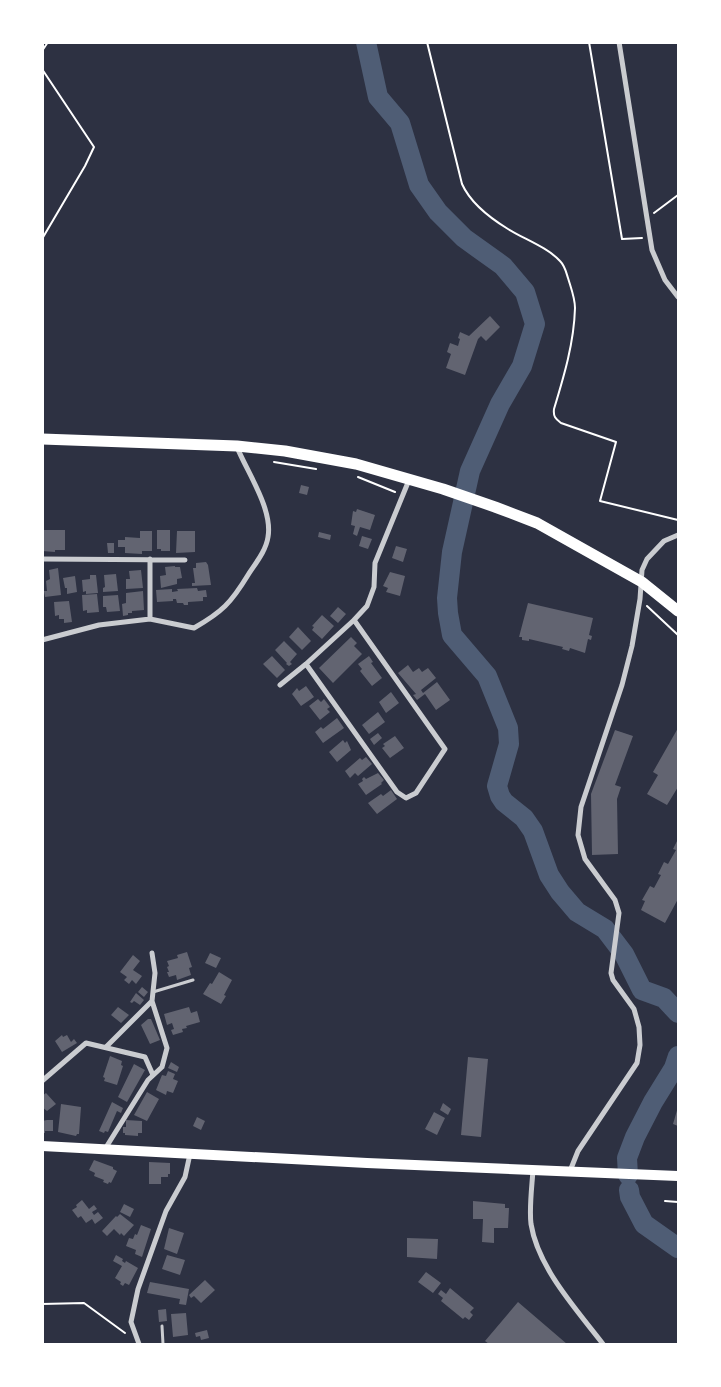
<svg xmlns="http://www.w3.org/2000/svg" width="721" height="1387" font-family="Georgia,serif">
	<style>
		.lines { fill: none; stroke-linecap: round; stroke-linejoin: round }
		.river { stroke: #4f5d75; stroke-width: 20 }
		.building { fill: #626471 }
		.path { stroke: #fff; stroke-width: 2 }
		.service { stroke: #caccd0; stroke-width: 3 }
		.minor { stroke: #caccd0; stroke-width: 5 }
		.secondary { stroke: #fff; stroke-width: 10 }
		.trunk { stroke: #fff; stroke-width: 11 }
	</style>
	<rect width="100%" height="100%" fill="#2d3142"/>
	<g class="lines">
		<!-- river -->
		<path class="river" d="M366,42L378,97L400,123L419,185L438,212L464,238L503,266L525,292L535,324L522,366L500,404L470,471L452,552L447,598L448,613L452,635L487,676L508,728L509,744L497,786L500,796L504,802L524,818L533,831L549,875L560,892L577,912L605,929L624,954L642,990L664,998L678,1013
			M628,1175L627,1158L635,1137L653,1102L674,1068L678,1056
			M629,1190L630,1197L644,1224L678,1248"/>
	</g>
	<!-- building -->
	<path class="building" d="M490,316L500,327L486,341L481,336L478,339L465,375L446,368L451,354L447,352L450,343L458,346L460,339L458,338L460,332L469,336Z
		M301,485L309,487L307,495L299,493Z
		M357,509L375,515L370,530L360,527L357,536L353,534L355,526L351,525L353,511L356,512Z
		M42,530H65V550H55V552L42,551Z
		M157,530H170V551H161V549H157Z
		M140,531H152V551H142V554L125,553V547H118V540H125V537L140,538Z
		M177,531H195V552L176,553Z
		M319,532L331,535L330,540L318,537Z
		M362,536L372,539L368,549L359,546Z
		M107,543H114V553H108Z
		M396,546L407,549L403,562L392,558Z
		M206,562L208,565L211,585L192,586V583H195L193,568H196V563Z
		M175,566V567H180L182,578L177,579V584L161,588L160,576L166,575L165,567Z
		M58,568L61,595L45,597L44,591H47L46,581L50,579L49,570Z
		M141,570L143,588L126,589V579H130L129,571Z
		M390,572L405,576L400,596L386,592L388,588L383,586Z
		M116,574L118,591L103,592V588L105,587L104,575Z
		M90,575H96L98,593L86,594V591L83,592L82,580L90,579Z
		M75,576L77,592L67,594V588H65L63,578Z
		M197,588L198,591L206,590L207,597H203V601L188,602V605H184L183,603H177L176,599H173V601L157,602L156,590L172,589V592L178,591L177,589Z
		M143,591L144,610L132,611V613H128V615L123,616L122,604L126,603V593Z
		M97,594L99,612L87,613V610L83,611L82,595Z
		M118,595L120,611L107,612L106,607H103V596Z
		M69,601L72,622L64,623V619H59V615L55,616L54,602Z
		M528,603L593,618L589,635L592,636L591,640L588,639L585,653L570,648L569,651L562,649L563,647L529,639V641L522,640V637H519Z
		M338,607L346,614L338,623L330,616Z
		M322,615L334,626L322,639L312,630L314,627L312,626Z
		M298,627L311,641L302,650L289,637Z
		M351,637L357,643L354,646L362,654L333,683L319,668Z
		M284,641L297,654L290,662L292,664L289,666L286,664L287,663L275,650Z
		M272,656L285,670L277,678L263,664Z
		M369,656L373,662L371,663L382,678L372,686L360,671L362,669L358,664Z
		M408,665L413,672L419,668L422,672L428,668L436,678L421,690L423,693L437,682L450,700L436,710L425,694L417,700L413,695L416,694L398,673Z
		M306,686L314,697L301,706L292,694L297,688L299,691Z
		M391,692L399,703L386,713L379,702Z
		M318,699L321,702L324,699L330,707L327,709L330,712L320,720L309,706Z
		M378,712L385,722L369,734L362,725Z
		M337,718L344,728L323,743L315,732L321,727L323,729Z
		M678,728V787L667,805L647,794L658,775L653,772Z
		M615,730L633,736L615,785L621,787L617,799L618,854L592,855L591,794Z
		M378,733L382,738L374,745L370,739Z
		M395,736L404,748L390,758L382,748L385,746L383,744Z
		M343,740L345,743L347,741L351,750L337,762L329,752Z
		M366,757L372,764L358,776L355,773L350,778L345,771L360,758L362,760Z
		M378,773L384,780L381,783L382,784L366,795L358,784L363,781L362,779L364,777L366,779Z
		M391,790L397,799L377,814L368,803L381,794L383,796Z
		M678,839V899L665,923L641,910L645,901L642,900L650,886L654,888L661,875L658,874L664,862L668,864L676,850L673,849Z
		M187,952L192,967L189,968L191,975L177,980L176,975L169,977L167,972H169L167,967L169,966L167,961L178,958L177,955Z
		M210,953L221,958L216,968L205,963Z
		M133,955L140,961L133,970L142,976L136,984L132,980L129,984L124,980L127,977L120,972Z
		M219,972L232,980L224,995L226,996L221,1004L203,994L210,983L212,984Z
		M142,987L148,992L144,997L138,992Z
		M136,993L144,1000L140,1005L134,1001L132,1003L130,1002Z
		M118,1007L129,1015L121,1023L111,1015Z
		M189,1007L191,1013L197,1011L200,1022L186,1026L187,1028L182,1029L183,1032L173,1035L171,1030L174,1029L172,1023L167,1025L164,1014Z
		M148,1019H151L160,1040L150,1044L141,1025Z
		M62,1035L63,1037L67,1035L71,1042L74,1039L77,1043L62,1052L55,1041Z
		M110,1056L122,1061L121,1065L123,1066L117,1085L104,1081L105,1078L103,1077Z
		M468,1057L488,1059L481,1137L461,1135Z
		M171,1062L179,1067L177,1072L168,1068Z
		M134,1064L145,1070L127,1102L118,1097Z
		M168,1071L175,1074L173,1079L178,1081L173,1093L167,1091L166,1095L156,1090L162,1075L166,1076Z
		M147,1092L159,1099L147,1121L134,1115Z
		M46,1093L56,1104L47,1111L42,1107V1096Z
		M112,1102L123,1108L121,1113L117,1111L108,1132L105,1131L104,1133L99,1131Z
		M443,1103L451,1109L448,1115L440,1110Z
		M61,1104L81,1107L79,1134H77L76,1136L58,1132Z
		M678,1107V1126L673,1124Z
		M434,1112L445,1118L437,1135L425,1129Z
		M197,1117L205,1121L201,1130L193,1126Z
		M47,1120H53V1131H45V1133H42V1121Z
		M126,1120L142,1121V1133H138V1136L125,1135V1133H123V1127H126Z
		M94,1160L113,1167V1169L117,1171L111,1183L109,1182L108,1184L103,1182L104,1180L94,1176L95,1173L89,1170Z
		M149,1162L170,1163V1174H168V1177H161V1184H149Z
		M82,1200L89,1209L94,1205L97,1209L92,1212L94,1215L98,1212L103,1218L95,1224L92,1219L86,1223L81,1216L78,1218L72,1210L77,1207L76,1205Z
		M473,1201L505,1204V1208H509L508,1228H494V1243L482,1242L483,1219H473Z
		M124,1204L134,1209L130,1217L120,1212Z
		M120,1214L134,1225L124,1236L121,1233L120,1235L114,1229L107,1236L102,1231L116,1216L117,1217Z
		M141,1225L151,1229L142,1257L135,1254L136,1250L126,1246L129,1238L133,1239L135,1234L137,1235Z
		M169,1228L184,1233L177,1254L164,1249Z
		M407,1238L438,1239L437,1259L407,1257Z
		M116,1255L123,1259L122,1261L125,1263L126,1261L138,1268L129,1285L125,1283L123,1286L120,1284L121,1282L115,1278L122,1266L113,1261Z
		M167,1255L185,1260L180,1275L162,1269Z
		M426,1272L441,1283L433,1293L418,1282Z
		M205,1280L215,1290L201,1303L194,1296L191,1298L189,1295Z
		M150,1282L189,1289L186,1305L179,1304L180,1299L147,1293Z
		M450,1288L474,1308L470,1312L473,1315L469,1320L465,1317L463,1319L441,1301L443,1298L438,1294L441,1290L446,1294Z
		M518,1302L567,1344H489L485,1341Z
		M166,1309L167,1321L159,1322L158,1310Z
		M186,1313L188,1335L173,1337L171,1314Z
		M207,1330L209,1338L201,1340L200,1336L196,1337L195,1333Z"/>
	<g class="lines">
		<!-- path -->
		<path class="path" d="M427,42L462,184C471,204 490,218 508,229C524,239 547,247 560,261C565,266 566,272 568,278C571,288 575,298 575,308C574,343 564,376 554,409C553,417 556,419 561,423L616,442L600,501L678,520
			M589,42L622,239L642,238
			M42,51L48,42
			M42,69L94,147L85,166L42,239
			M654,213L678,195
			M274,462L316,469
			M358,477L395,492
			M647,606L678,635
			M665,1201L678,1202
			M42,1304L84,1303L125,1333"/>
		<!-- service -->
		<path class="service" d="M153,992L193,980
			M162,1326L163,1344"/>
		<!-- minor -->
		<path class="minor" d="M619,42L652,250L665,280L678,297
			M42,559L185,560
			M150,619V559
			M42,640L99,625L150,619L194,628C222,612 231,603 248,575C255,564 266,551 268,537C273,509 247,472 237,447
			M306,664L397,792L406,798L416,793L445,749L354,620L367,606L374,587L375,563L409,480
			M280,685L306,664L354,620
			M106,1047L152,1001L155,973L152,953
			M42,1081L86,1043L145,1057L153,1075
			M105,1149L148,1080L162,1067L167,1048L152,1001
			M533,1170C532,1186 529,1208 531,1224C538,1268 577,1310 603,1344
			M570,1171L578,1151L637,1063L640,1045L639,1027L634,1009L613,980L611,973L619,913L615,900L585,859L578,835L581,807L622,685L632,646L640,599L642,570L647,559L664,541L678,535
			M139,1344L131,1322L138,1289L166,1211L185,1177L190,1154"/>
		<!-- secondary -->
		<path class="secondary" d="M42,1146L367,1163L678,1176"/>
		<!-- trunk -->
		<path class="trunk" d="M42,439L237,446L285,451L356,464L443,489L495,507L537,523L642,582L678,611"/>
	</g>
	<!-- border -->
	<rect width="721" height="1387" fill="none" stroke="#ffffff" stroke-width="88"/>
</svg>
